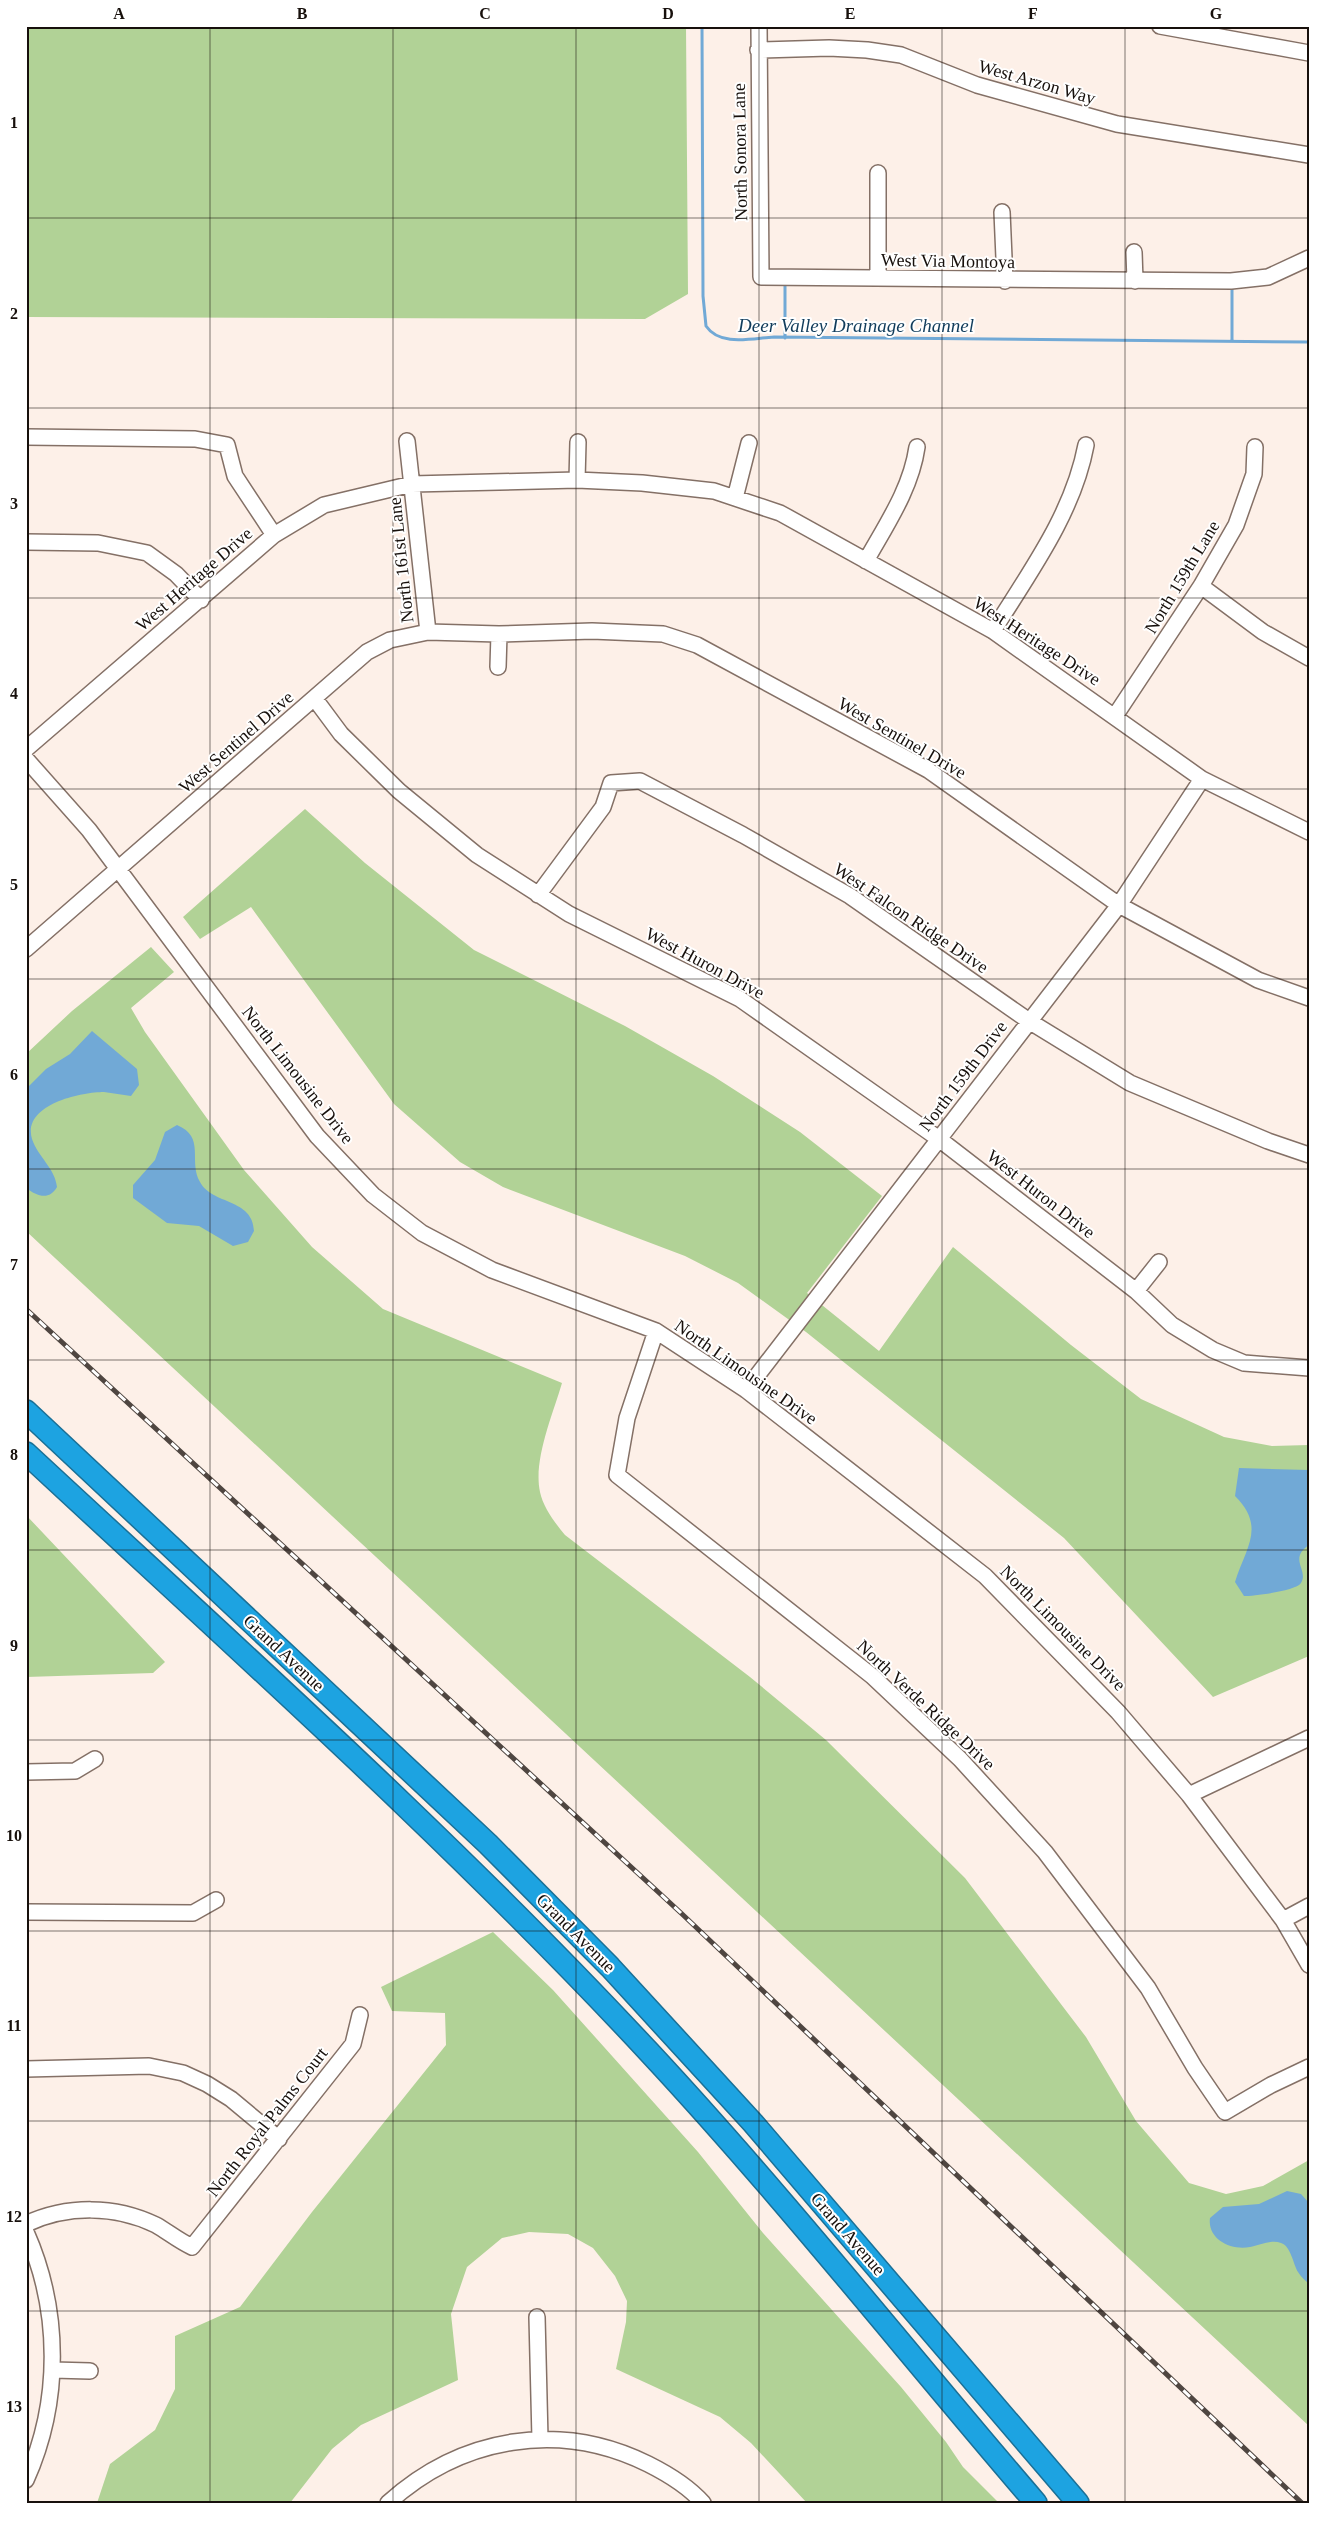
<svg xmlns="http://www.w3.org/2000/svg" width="1335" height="2529" font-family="Georgia,serif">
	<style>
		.green { fill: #b1d296 }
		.water { fill: #71a9d6 }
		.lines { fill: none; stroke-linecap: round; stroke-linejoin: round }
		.stream { stroke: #71a9d6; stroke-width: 3 }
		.minor-casing { stroke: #847066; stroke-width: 18 }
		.highway-casing { stroke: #1b7096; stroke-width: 24 }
		.minor { stroke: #fff; stroke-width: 15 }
		.highway { stroke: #1da3e1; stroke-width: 21 }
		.rail-casing { stroke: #4f4641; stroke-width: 5 }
		.rail { stroke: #fff; stroke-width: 3; stroke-dasharray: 9; stroke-linecap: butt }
		.grid { fill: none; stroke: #17100c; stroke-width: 1; stroke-opacity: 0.55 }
		.labels { text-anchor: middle; stroke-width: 4; stroke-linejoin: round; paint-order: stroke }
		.street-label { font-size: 18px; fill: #17100c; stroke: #fff }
		.water-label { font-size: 19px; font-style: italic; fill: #113c5b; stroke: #fff }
		.neatline { fill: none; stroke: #17100c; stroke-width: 2 }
		.grid-label { font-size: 16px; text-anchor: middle; font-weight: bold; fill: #17100c }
	</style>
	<rect width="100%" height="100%" fill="#fdf0e8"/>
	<!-- green -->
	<path class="green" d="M26,26H686L688,294L645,319L26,317Z
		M305,809L365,863L474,950L625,1026L713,1076L800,1132L882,1196L807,1293L879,1351L953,1247L1071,1345L1141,1399L1224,1437L1272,1446L1309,1445V1656L1213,1697L1064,1538L806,1332L738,1283L685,1256L503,1187L460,1162L394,1104L251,907L200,939L183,917Z
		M151,947L174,972L131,1008L145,1032L244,1170L312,1247L383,1309L562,1383C553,1414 533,1460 540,1492C543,1507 555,1523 565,1535L750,1677L826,1740L965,1878L1086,2037L1136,2121L1189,2183L1226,2194L1263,2186L1309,2160V2426L26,1231V1054L72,1011Z
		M26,1515L165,1662L153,1673L26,1677Z
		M493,1932L553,1990L698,2152L763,2233L901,2387L946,2442L963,2467L999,2503H807L751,2443L720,2417L616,2369L626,2322L627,2301L615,2276L593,2248L568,2234L529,2232L502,2238L467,2267L451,2314L458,2380L361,2425L332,2449L290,2503H97L110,2464L155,2430L175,2389V2336L240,2307L312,2212L446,2045L445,2013L392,2011L381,1987Z"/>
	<!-- water -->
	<path class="water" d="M92,1031L137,1069L139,1085L131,1096C122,1095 113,1093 104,1092C80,1092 22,1105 32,1139C38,1157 55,1168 57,1187C49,1201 37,1196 26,1188V1089L46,1069L70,1054Z
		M177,1125C206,1137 188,1161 200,1182C212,1205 253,1198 254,1231L248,1242L233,1246L199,1226L167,1223L133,1198V1185L155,1160L165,1132Z
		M1239,1468L1309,1470V1545C1288,1559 1309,1570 1301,1583C1296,1591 1254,1596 1244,1596L1235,1582C1246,1547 1266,1527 1235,1496Z
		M1287,2191L1301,2194L1309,2203V2284C1305,2280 1301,2277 1298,2272C1293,2264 1291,2246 1281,2243C1271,2239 1259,2246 1250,2247C1231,2251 1207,2239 1210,2218L1223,2207L1259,2204Z"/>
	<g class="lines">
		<!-- stream -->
		<path class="stream" d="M702,26L703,296L706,326C720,347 753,338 774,337L1309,342
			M785,286V338
			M1232,341V287"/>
		<defs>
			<path id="minor" d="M759,26L761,277L1231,281L1268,277L1309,258
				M1160,26L1309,53
				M758,50L829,48L867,50L901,55L977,85L1117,124L1309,155
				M878,173V278
				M1002,212L1005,281
				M1134,252L1135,281
				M26,437L195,439L227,445L235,476L274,535
				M407,441L428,632
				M577,480L578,442
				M735,498L749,443
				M26,542L98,543L147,553L176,574L201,600
				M866,561C886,525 911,489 917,447
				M1201,586L1263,632L1309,658
				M993,631C1029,573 1073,514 1086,445
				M498,667L499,634
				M315,699L341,734L399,791L477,855L569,914L740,999L939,1139L1136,1291L1172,1325L1213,1350L1244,1363L1309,1368
				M1115,716L1201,586L1236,525L1254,474L1255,447
				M26,749L274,535L324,505L412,484L577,480L642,483L714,491L780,513L993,631L1202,779L1309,832
				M26,759L89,830L317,1136L373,1195L422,1233L492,1270L656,1331L746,1390L985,1576L1118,1712L1189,1795L1283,1920L1309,1965
				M538,895L603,807L611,783L640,781L743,835L850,896L1029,1021L1130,1083L1268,1141L1309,1155
				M26,949L367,652L390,640L428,632L499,634L592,631L663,634L697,645L928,770L1119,905L1258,980L1309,998
				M1136,1291L1159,1262
				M656,1331L627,1418L617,1475L872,1676L960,1759L1045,1852L1148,1988L1195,2068L1225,2112L1271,2085L1309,2067
				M746,1390L1119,905L1202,779
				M26,1772L75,1771L95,1759
				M1189,1795L1309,1738
				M26,1912L193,1913L216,1900
				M1283,1920L1309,1906
				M26,2069L149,2066L183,2073L207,2084L231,2099L279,2139
				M26,2224C67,2205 115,2205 156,2225C168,2232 179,2241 192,2247L353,2044L360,2015
				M26,2232C61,2311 61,2402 26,2480
				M537,2317L540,2439
				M53,2370L90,2371
				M388,2503C461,2437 559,2420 648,2464C668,2474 688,2486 703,2503"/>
			<path id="highway" d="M26,1411L488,1844L610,1967L753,2123L1078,2503
				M26,1453C237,1649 453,1841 649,2052C784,2197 907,2353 1036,2503"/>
		</defs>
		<!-- minor casing -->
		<use href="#minor" class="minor-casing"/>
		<!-- highway casing -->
		<use href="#highway" class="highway-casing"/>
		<!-- minor -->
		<use href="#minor" class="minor"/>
		<!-- highway -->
		<use href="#highway" class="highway"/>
		<defs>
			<path id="rail" d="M26,1309L681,1913L1302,2503"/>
		</defs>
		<!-- rail casing -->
		<use href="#rail" class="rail-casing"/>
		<!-- rail -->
		<use href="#rail" class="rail"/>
	</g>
	<!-- grid -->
	<path class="grid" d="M210,26V2503M393,26V2503M576,26V2503M759,26V2503M942,26V2503M1125,26V2503M26,218H1309M26,408H1309M26,598H1309M26,789H1309M26,979H1309M26,1169H1309M26,1360H1309M26,1550H1309M26,1740H1309M26,1931H1309M26,2121H1309M26,2311H1309"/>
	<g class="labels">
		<!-- street labels -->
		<g class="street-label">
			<text transform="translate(1037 82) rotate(16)" y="6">West Arzon Way</text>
			<text transform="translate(740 152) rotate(-91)" y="6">North Sonora Lane</text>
			<text transform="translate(948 261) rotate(1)" y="6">West Via Montoya</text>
			<text transform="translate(401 560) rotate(-96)" y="6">North 161st Lane</text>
			<text transform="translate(1182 577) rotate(-59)" y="6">North 159th Lane</text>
			<text transform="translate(194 579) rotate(-41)" y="6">West Heritage Drive</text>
			<text transform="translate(1037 641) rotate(33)" y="6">West Heritage Drive</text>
			<text transform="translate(902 738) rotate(30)" y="6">West Sentinel Drive</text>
			<text transform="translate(236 742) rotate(-41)" y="6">West Sentinel Drive</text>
			<text transform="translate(911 918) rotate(34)" y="6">West Falcon Ridge Drive</text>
			<text transform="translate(705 963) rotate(28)" y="6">West Huron Drive</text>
			<text transform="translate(298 1075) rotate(52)" y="6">North Limousine Drive</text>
			<text transform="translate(963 1076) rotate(-53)" y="6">North 159th Drive</text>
			<text transform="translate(1041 1194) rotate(38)" y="6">West Huron Drive</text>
			<text transform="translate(746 1372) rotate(35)" y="6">North Limousine Drive</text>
			<text transform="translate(1063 1628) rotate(45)" y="6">North Limousine Drive</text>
			<text transform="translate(284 1653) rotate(43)" y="6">Grand Avenue</text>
			<text transform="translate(926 1705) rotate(43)" y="6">North Verde Ridge Drive</text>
			<text transform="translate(576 1933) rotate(45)" y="6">Grand Avenue</text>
			<text transform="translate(267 2122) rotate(-52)" y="6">North Royal Palms Court</text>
			<text transform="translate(848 2234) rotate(49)" y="6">Grand Avenue</text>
		</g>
		<!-- water labels -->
		<g class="water-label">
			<text x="856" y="332">Deer Valley Drainage Channel</text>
		</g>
	</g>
	<!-- border -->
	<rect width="1335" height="2529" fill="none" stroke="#ffffff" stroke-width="55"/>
	<rect x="28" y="28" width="1280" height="2474" class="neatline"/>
	<g class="grid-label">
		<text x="119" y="19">A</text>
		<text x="302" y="19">B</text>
		<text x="485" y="19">C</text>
		<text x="668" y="19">D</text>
		<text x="850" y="19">E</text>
		<text x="1033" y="19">F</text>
		<text x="1216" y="19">G</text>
		<text x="14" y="128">1</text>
		<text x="14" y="319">2</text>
		<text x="14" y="509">3</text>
		<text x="14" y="699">4</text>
		<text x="14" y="890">5</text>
		<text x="14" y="1080">6</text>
		<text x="14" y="1270">7</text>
		<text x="14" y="1460">8</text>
		<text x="14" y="1651">9</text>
		<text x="14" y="1841">10</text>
		<text x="14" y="2031">11</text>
		<text x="14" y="2222">12</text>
		<text x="14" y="2412">13</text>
	</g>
</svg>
